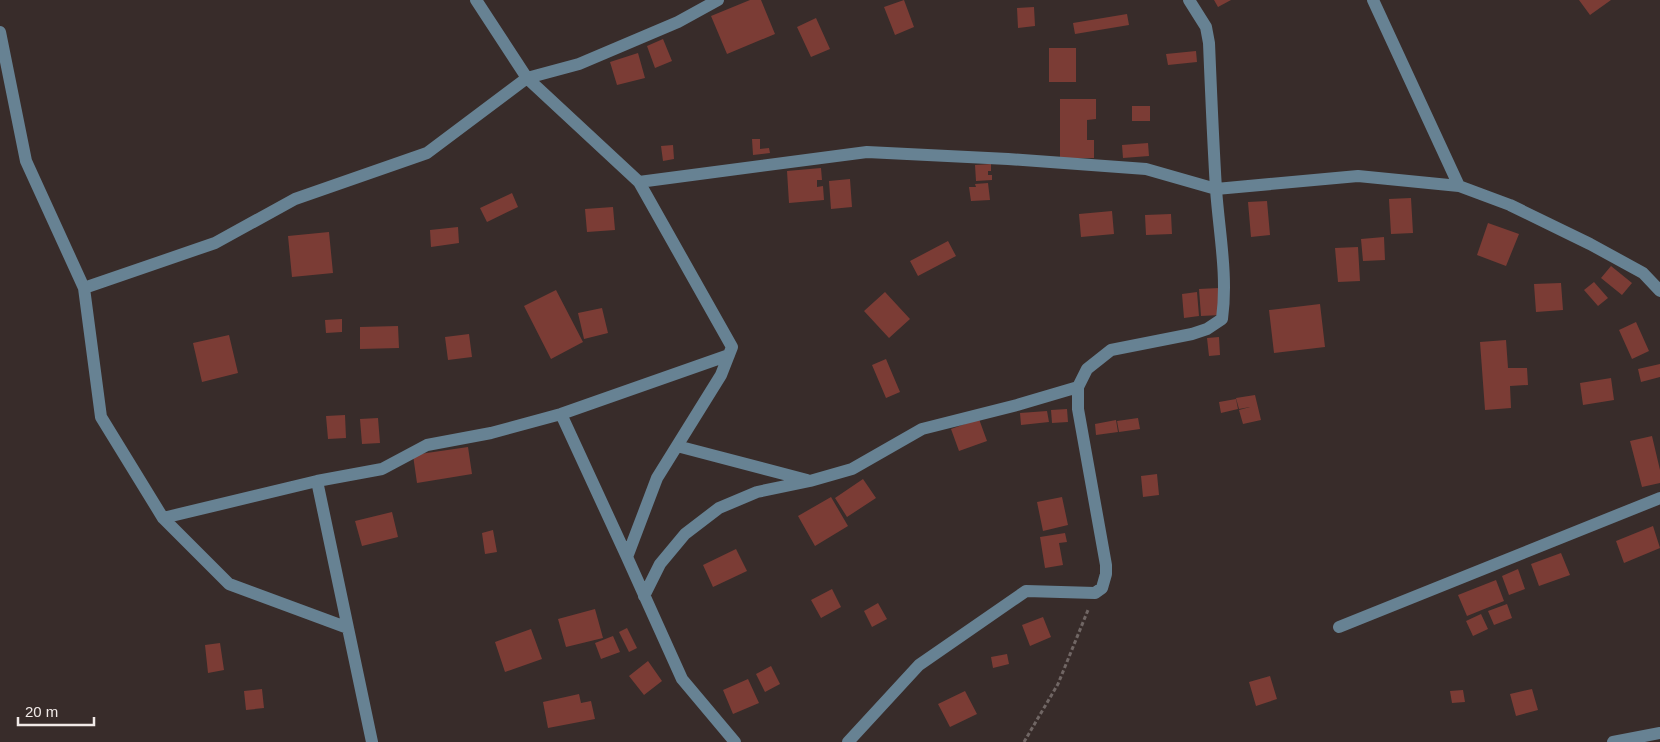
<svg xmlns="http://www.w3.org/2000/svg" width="1660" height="742" font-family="Helvetica,sans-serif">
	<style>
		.building { fill: #7b3c35 }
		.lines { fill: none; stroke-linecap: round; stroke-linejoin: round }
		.path { stroke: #706664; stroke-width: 3; stroke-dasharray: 4 2.5; stroke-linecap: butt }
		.minor { stroke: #678293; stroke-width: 12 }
	</style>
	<rect width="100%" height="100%" fill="#382c2a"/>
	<!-- building -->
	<path class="building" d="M750,0H761L775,34L727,54L711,16Z
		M904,0L914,27L895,35L884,7Z
		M1214,0H1231L1218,7Z
		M1579,0H1611L1590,15Z
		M1034,7L1035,26L1018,28L1017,8Z
		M1127,14L1129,25L1075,34L1073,23Z
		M816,18L830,49L811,57L797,27Z
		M663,39L672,61L655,68L647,46Z
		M1049,48H1076V82H1049Z
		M1196,51L1197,62L1168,65L1166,54Z
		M638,53L645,78L617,85L610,62Z
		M1060,99H1096V119L1087,120V140H1094V158H1060Z
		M1132,106H1150V121H1132Z
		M752,139H760V149L769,148L770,153L753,155Z
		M1148,143L1149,156L1123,158L1122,145Z
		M673,145L674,159L663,161L661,146Z
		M991,164V171H988V175H992V180L976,181L975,165Z
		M821,168L822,180H817V187L823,186L824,200L789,203L787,171Z
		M850,179L852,207L831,209L829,181Z
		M988,183L990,200L971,201L969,187H976L975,184Z
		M512,193L518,207L487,222L480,208Z
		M1411,198L1413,233L1391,234L1389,199Z
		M1267,201L1270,235L1251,237L1248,202Z
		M613,207L615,230L587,232L585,209Z
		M1112,211L1114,234L1081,237L1079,214Z
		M1171,214L1172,234L1146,235L1145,215Z
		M1488,223L1519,234L1506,266L1477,255Z
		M458,227L459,243L431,247L430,230Z
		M329,232L333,273L292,277L288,236Z
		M1384,237L1385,260L1363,261L1361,239Z
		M948,241L956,256L918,276L910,261Z
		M1358,247L1360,281L1338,282L1335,248Z
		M1611,266L1632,283L1622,295L1601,278Z
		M1594,282L1608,298L1598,306L1584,290Z
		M1561,283L1563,310L1536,312L1534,284Z
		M1219,288L1220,315L1201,316L1199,289Z
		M556,290L583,342L551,359L524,306Z
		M885,292L910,319L889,338L864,311Z
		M1197,292L1199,316L1184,318L1182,294Z
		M1320,304L1325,347L1274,353L1269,310Z
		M602,308L608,333L584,339L578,313Z
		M342,319V332L326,333L325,320Z
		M1636,322L1649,351L1632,359L1619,330Z
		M398,326L399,348L360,349V327Z
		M469,334L472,357L448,360L445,337Z
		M229,335L238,373L202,382L193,343Z
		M1219,337L1220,355L1209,356L1207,338Z
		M1506,340L1508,368H1527L1528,385L1510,386L1511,408L1485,410L1480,342Z
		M886,359L900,392L886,398L872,365Z
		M1660,364V377L1641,382L1638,369Z
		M1611,378L1614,400L1583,405L1580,383Z
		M1255,395L1261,420L1243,424L1239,410L1250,407L1239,409L1236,398Z
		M1236,399L1238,409L1221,413L1219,402Z
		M1067,409L1068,422L1052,423L1051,410Z
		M1047,411L1049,422L1021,425L1020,413Z
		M345,415L346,438L328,439L326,416Z
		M378,418L380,443L362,444L360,419Z
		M1138,418L1140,429L1119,432L1117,421Z
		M979,419L987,441L959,451L951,429Z
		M1116,420L1118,432L1096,435L1095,424Z
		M1652,436L1660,470V483L1642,487L1630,441Z
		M468,447L472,474L417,483L413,455Z
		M1157,474L1159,495L1143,497L1141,476Z
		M863,479L876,498L847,517L835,498Z
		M831,497L848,526L815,546L798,516Z
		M1062,497L1068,525L1043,531L1037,502Z
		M392,512L398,537L362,546L355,521Z
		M1653,526L1660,548L1624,563L1616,541Z
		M493,530L497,552L485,554L482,533Z
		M1065,533L1067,542L1059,543L1063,565L1045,568L1040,537Z
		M736,549L747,571L713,587L703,565Z
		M1561,553L1570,575L1539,586L1531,564Z
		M1518,569L1525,589L1509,595L1502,576Z
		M1496,580L1504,601L1467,616L1458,595Z
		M832,589L841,607L821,618L811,600Z
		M878,603L887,619L872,627L864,611Z
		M1507,604L1512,618L1494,625L1488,611Z
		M595,609L603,638L566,647L558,619Z
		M1481,614L1488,629L1473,636L1466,621Z
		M1043,617L1051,637L1030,646L1022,625Z
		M627,628L637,648L629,652L619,632Z
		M531,629L542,659L505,672L495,642Z
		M613,636L620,652L601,659L595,643Z
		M220,643L224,670L208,673L205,645Z
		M1007,654L1009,664L993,668L991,657Z
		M648,661L662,681L644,695L629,676Z
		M771,666L780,684L765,692L756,674Z
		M1270,676L1277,699L1256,706L1249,682Z
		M748,679L759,703L733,714L723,690Z
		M262,689L264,708L246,710L244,691Z
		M1532,689L1538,710L1516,716L1510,694Z
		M1463,690L1465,702L1452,703L1450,691Z
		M965,691L977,714L950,727L938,704Z
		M579,694L581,703L591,701L595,719L548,728L543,702Z"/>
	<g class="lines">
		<!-- path -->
		<path class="path" d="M1024,742L1058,684L1088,610"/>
		<!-- minor -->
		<path class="minor" d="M476,0L527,78L639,182L867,152L1008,159L1146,169L1216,189L1358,176L1459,186L1510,205L1590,244L1643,273L1660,291
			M1373,0L1459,186
			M0,32L26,161L84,288
			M639,182L732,347L721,375L657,478L627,557L682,679L735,742
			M561,414L627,557
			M677,446L807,480
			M317,481L372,742
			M163,518L317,481L382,469L427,445L491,433L561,414L729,355
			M644,596L660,564L685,534L719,508L757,492L810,481L852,469L922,429L1017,405L1078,387
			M1339,627L1660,498
			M348,628L229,584L163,518L101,417L84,288L215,243L295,199L427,153L527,78L579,64L678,22L718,0
			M848,742L919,665L1026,591L1095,593L1102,588L1106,574V565L1078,409V387L1087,369L1111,350L1192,334L1207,329L1222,319C1228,276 1219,232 1216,189C1213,140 1211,92 1209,43L1206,27L1189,0
			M1613,742L1660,733"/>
	</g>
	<!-- scale -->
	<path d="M18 717v8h76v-8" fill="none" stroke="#f1eae8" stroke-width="2.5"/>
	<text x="25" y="717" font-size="15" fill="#f1eae8" stroke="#382c2a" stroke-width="4" paint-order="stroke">20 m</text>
</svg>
